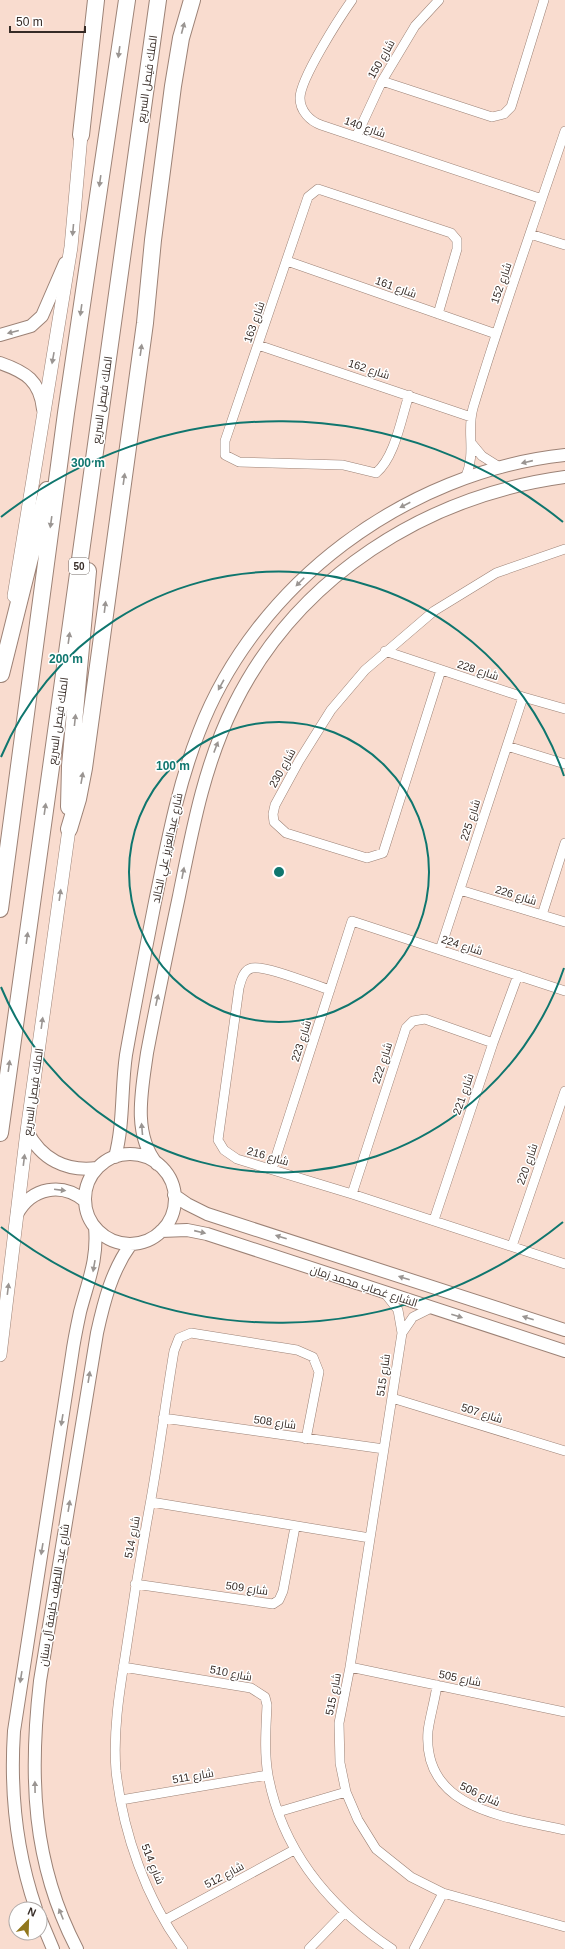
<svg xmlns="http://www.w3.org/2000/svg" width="565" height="1949" font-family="Arial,Cairo,sans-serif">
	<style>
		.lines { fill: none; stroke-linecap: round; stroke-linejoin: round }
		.street-casing { stroke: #9c8276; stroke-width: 10 }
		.secondary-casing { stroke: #9c8276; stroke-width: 14 }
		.primary-casing { stroke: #9c8276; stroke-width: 14 }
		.highway-casing { stroke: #9c8276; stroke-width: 18 }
		.street { stroke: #fff; stroke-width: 9 }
		.secondary { stroke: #fff; stroke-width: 12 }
		.primary { stroke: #fff; stroke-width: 13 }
		.highway { stroke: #fff; stroke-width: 16 }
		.oneway { fill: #9a9592 }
		.ring { fill: none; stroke: #0f766e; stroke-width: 2 }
		.labels { text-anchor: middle; stroke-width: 3; stroke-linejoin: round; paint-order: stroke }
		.shield { fill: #fff; stroke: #726b67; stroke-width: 1 }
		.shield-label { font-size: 10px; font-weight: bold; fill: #362b26 }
		.street-label { font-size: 11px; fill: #362b26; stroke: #fff }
		.centre { fill: #0f766e; stroke: #fff; stroke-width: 2 }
		.ring-label { font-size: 12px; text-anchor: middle; font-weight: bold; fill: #0f766e; stroke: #fff; stroke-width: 3; stroke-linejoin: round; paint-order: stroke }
	</style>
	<rect width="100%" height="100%" fill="#f9dccf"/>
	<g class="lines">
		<defs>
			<path id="street" d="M352,0C340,17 300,79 300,98C300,111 310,121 321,125L542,199
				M382,81L492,117L504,114L511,107L544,0
				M356,137L382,81L415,26L439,0
				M530,234L565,245
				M287,261L496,334
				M258,345L471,417
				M409,395C401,419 395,457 376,473L343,465L239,462L225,455V441L308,197L318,189L451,233L457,240V249L438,314
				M472,444L482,456L501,468
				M465,479C477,451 466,433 473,408C501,315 534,223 565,131
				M385,651L523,697L565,709
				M441,670L383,853L367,858L286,833L274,822L273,814L275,805L299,761L331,710L365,670L434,611L496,573L565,549
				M507,746L565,764
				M460,890L565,922
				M542,915L565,843
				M440,950L523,697
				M330,990C314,985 266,965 252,968C243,970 241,981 239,988L218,1140L224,1150L237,1159L352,1194L565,1264
				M272,1169L352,921L565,991
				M352,1194L406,1028L413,1021L425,1019L493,1043
				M434,1220L493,1043L518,975
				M512,1246L565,1091
				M384,1292L398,1310L402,1333L350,1667L339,1723L340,1763L346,1792L358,1820L376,1849L411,1877L443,1893L565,1927
				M402,1333L413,1317L431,1308
				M392,1398L565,1451
				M163,1418L384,1449
				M151,1502L370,1538
				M135,1584L273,1604L279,1600L283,1591L295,1527
				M123,1667L251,1688L265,1697L267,1705C266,1728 264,1752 268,1775C282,1851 329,1907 392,1949
				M350,1667L565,1712
				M437,1685C435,1700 430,1716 428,1731C422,1810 507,1817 565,1830
				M121,1800L268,1775
				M278,1812L346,1792
				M165,1920L294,1850
				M183,1949C146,1899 123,1833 116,1771C113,1733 119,1694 125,1657C132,1608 140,1559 149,1510C159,1457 165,1404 174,1351L179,1338L191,1333L297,1350L313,1357L319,1372L306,1439
				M309,1949L344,1913
				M414,1949L443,1893"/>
			<path id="secondary" d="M0,335L31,326L42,316L65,263
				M0,363C26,372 40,381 43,409
				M27,1131C41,1159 66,1172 97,1168
				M85 1199a45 45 0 1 1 90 0a45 45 0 1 1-90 0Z
				M115,1157C124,1124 121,1089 126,1055C135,1004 145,953 155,902C167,845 177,787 199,732C256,583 406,472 565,455
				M157,1164C132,1134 142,1089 147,1053C157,1000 168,948 179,896C192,831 204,765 234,705C298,576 426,496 565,477
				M174,1195L187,1204L207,1214L565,1330
				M17,1214C32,1187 62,1182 85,1201
				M161,1231L187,1230L207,1234L565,1351
				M36,1909C16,1851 10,1792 14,1731L72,1355C74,1340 77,1326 80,1312C88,1281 98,1260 95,1227
				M40,1918L53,1949
				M77,1949C32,1863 29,1776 40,1681L97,1333C104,1301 112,1270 131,1244"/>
			<path id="primary" d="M14,596L71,247L81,135
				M0,1355L27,1131L69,829"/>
			<path id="highway" d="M81,135L96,0
				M1,674L47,490
				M69,807L70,766L88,571
				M69,829L78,799L84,768L145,323L153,240L173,86L181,38L192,0
				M0,909L66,413L127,0
				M0,1133L158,0"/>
		</defs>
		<!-- street casing -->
		<use href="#street" class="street-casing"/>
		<!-- secondary casing -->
		<use href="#secondary" class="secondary-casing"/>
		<!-- primary casing -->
		<use href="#primary" class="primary-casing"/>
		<!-- highway casing -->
		<use href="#highway" class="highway-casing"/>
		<!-- street -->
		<use href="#street" class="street"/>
		<!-- secondary -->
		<use href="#secondary" class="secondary"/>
		<!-- primary -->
		<use href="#primary" class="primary"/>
		<!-- highway -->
		<use href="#highway" class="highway"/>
	</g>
	<!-- one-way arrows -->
	<defs><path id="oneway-solid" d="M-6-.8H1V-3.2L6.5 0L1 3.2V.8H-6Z"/></defs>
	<g class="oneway">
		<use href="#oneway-solid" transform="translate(183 28) rotate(-75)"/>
		<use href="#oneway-solid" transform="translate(119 52) rotate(98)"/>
		<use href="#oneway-solid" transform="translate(100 181) rotate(98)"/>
		<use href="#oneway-solid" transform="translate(73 230) rotate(95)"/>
		<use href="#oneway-solid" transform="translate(81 310) rotate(98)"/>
		<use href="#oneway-solid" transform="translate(13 332) rotate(166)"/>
		<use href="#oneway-solid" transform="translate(141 350) rotate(-82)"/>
		<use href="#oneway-solid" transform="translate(53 358) rotate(100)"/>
		<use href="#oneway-solid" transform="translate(527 462) rotate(167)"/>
		<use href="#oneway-solid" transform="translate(124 479) rotate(-82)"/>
		<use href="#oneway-solid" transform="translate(405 505) rotate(153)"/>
		<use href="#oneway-solid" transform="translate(51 522) rotate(98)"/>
		<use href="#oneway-solid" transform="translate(300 582) rotate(135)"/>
		<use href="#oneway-solid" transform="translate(105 607) rotate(-83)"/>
		<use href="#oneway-solid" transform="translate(69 638) rotate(-82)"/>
		<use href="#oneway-solid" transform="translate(221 685) rotate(119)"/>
		<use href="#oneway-solid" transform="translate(75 720) rotate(-84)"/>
		<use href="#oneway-solid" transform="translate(216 747) rotate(-69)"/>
		<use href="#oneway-solid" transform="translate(82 778) rotate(-80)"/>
		<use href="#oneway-solid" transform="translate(45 809) rotate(-82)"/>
		<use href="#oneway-solid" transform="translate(183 873) rotate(-79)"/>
		<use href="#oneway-solid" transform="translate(60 895) rotate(-82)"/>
		<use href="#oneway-solid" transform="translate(27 938) rotate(-82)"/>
		<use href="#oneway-solid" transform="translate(157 1000) rotate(-78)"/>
		<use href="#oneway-solid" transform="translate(42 1023) rotate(-82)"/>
		<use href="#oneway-solid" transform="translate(9 1066) rotate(-82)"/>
		<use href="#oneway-solid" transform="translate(142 1129) rotate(-95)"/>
		<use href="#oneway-solid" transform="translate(24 1160) rotate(-83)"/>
		<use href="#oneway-solid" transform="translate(60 1190) rotate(7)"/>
		<use href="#oneway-solid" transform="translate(200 1232) rotate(13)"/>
		<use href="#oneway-solid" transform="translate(281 1237) rotate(-162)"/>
		<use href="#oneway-solid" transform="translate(94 1266) rotate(100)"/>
		<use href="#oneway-solid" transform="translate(404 1278) rotate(-162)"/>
		<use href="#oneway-solid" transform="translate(8 1289) rotate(-83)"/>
		<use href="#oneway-solid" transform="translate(457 1316) rotate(18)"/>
		<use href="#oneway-solid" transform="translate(528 1318) rotate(-162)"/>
		<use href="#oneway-solid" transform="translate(89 1377) rotate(-81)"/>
		<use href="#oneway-solid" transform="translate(62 1420) rotate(99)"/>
		<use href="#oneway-solid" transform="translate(69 1506) rotate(-81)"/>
		<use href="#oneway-solid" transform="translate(42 1549) rotate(99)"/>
		<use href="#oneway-solid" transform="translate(21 1677) rotate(99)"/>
		<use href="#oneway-solid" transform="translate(35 1787) rotate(-91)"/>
		<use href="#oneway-solid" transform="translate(61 1914) rotate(-112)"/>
	</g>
	<!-- distance rings -->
	<g class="ring">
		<circle cx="279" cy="872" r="150"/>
		<path d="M564 968A301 301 0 0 1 1 987M1 757A301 301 0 0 1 564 776"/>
		<path d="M563 1222A451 451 0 0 1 1 1227M1 517A451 451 0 0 1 563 522"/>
	</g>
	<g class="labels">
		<!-- shield labels -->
		<rect class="shield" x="69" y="558" width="20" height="16" rx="3"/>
		<g class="shield-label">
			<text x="79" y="570">50</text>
		</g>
		<!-- street labels -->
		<g class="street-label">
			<text transform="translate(381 59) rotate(-60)" y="4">شارع 150</text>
			<text transform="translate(147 79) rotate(-82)" y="4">الملك فيصل السريع</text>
			<text transform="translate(365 127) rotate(19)" y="4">شارع 140</text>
			<text transform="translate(501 283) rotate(-71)" y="4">شارع 152</text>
			<text transform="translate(396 287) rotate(20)" y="4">شارع 161</text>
			<text transform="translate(254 322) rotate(-71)" y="4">شارع 163</text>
			<text transform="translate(369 369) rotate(18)" y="4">شارع 162</text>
			<text transform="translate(102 400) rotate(-82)" y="4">الملك فيصل السريع</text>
			<text transform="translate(478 670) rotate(18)" y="4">شارع 228</text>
			<text transform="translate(58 721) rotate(-82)" y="4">الملك فيصل السريع</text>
			<text transform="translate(282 768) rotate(-61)" y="4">شارع 230</text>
			<text transform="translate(470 820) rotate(-72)" y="4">شارع 225</text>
			<text transform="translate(167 848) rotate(-78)" y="4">شارع عبدالعزيز علي الخالد</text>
			<text transform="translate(516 895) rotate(17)" y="4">شارع 226</text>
			<text transform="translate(462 945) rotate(18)" y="4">شارع 224</text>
			<text transform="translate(301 1041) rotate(-72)" y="4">شارع 223</text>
			<text transform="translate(382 1063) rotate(-72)" y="4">شارع 222</text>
			<text transform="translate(33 1092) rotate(-82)" y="4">الملك فيصل السريع</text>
			<text transform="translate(463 1094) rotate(-71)" y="4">شارع 221</text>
			<text transform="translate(268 1156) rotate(16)" y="4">شارع 216</text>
			<text transform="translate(527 1164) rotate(-71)" y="4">شارع 220</text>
			<text transform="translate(364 1286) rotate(18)" y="4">الشارع غصاب محمد زمان</text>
			<text transform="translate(383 1375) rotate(-82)" y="4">شارع 515</text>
			<text transform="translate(482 1413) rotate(17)" y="4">شارع 507</text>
			<text transform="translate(275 1422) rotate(8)" y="4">شارع 508</text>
			<text transform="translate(132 1537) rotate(-79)" y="4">شارع 514</text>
			<text transform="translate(247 1588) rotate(8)" y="4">شارع 509</text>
			<text transform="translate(54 1595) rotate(-81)" y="4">شارع عبد اللطيف خليفة آل سنان</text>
			<text transform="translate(231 1673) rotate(11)" y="4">شارع 510</text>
			<text transform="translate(460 1678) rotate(12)" y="4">شارع 505</text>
			<text transform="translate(333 1694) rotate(-79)" y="4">شارع 515</text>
			<text transform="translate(193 1776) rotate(-10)" y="4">شارع 511</text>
			<text transform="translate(480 1794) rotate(25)" y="4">شارع 506</text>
			<text transform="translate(153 1864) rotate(68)" y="4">شارع 514</text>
			<text transform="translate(224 1875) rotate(-28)" y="4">شارع 512</text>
		</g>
	</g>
	<circle cx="279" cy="872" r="6" class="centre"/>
	<g class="ring-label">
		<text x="88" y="467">300 m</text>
		<text x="66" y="663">200 m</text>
		<text x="173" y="770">100 m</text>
	</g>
	<!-- north arrow -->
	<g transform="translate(28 1921) rotate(23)"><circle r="19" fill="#ffffff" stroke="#afaaa8"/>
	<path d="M0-3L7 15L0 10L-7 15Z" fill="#91771d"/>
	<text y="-6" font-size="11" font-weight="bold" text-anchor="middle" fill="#362b26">N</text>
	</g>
	<!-- scale -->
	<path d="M10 26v6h75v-6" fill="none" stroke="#362b26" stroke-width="2"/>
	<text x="16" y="26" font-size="12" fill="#362b26" stroke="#ffffff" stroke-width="3" paint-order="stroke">50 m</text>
</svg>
